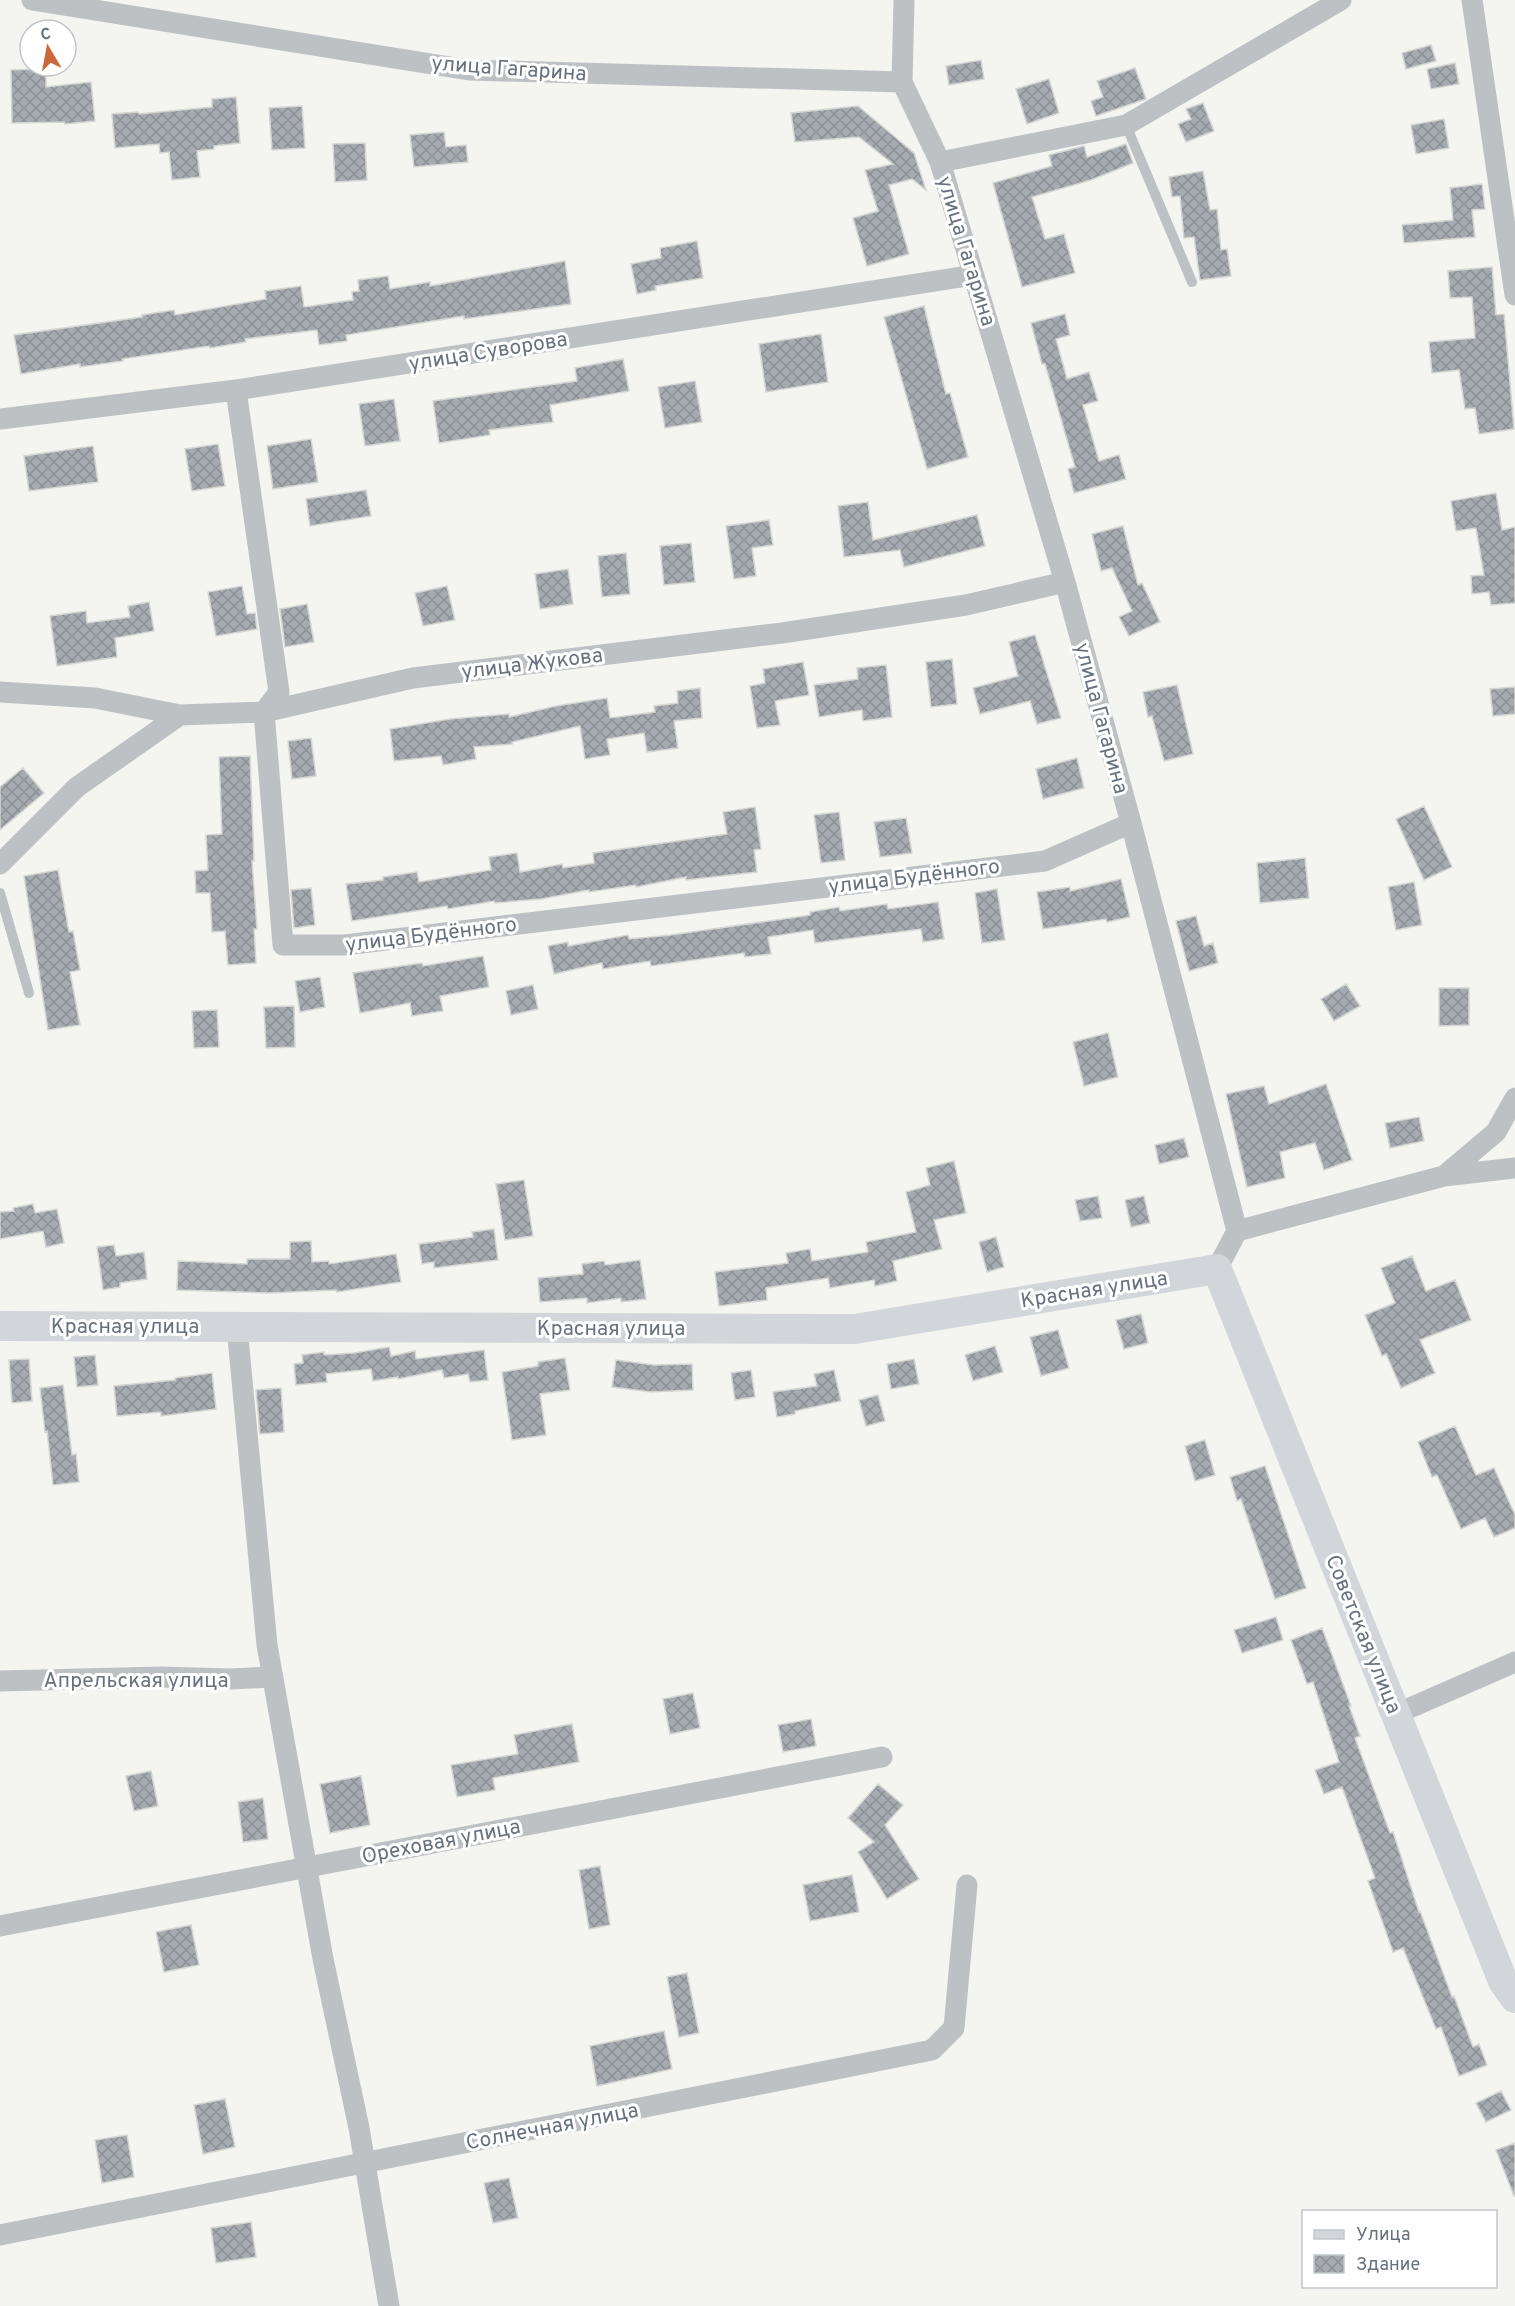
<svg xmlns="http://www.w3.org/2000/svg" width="1515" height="2306" font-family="Overpass,sans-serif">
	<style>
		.building { fill: url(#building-cross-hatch); stroke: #d5d6d4; stroke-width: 1.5 }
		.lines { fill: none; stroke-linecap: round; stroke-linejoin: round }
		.lane { stroke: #bec1c4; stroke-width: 10 }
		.street { stroke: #bec1c4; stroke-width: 21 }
		.secondary { stroke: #d2d5d9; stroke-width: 30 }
		.labels { text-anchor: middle; stroke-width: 6; stroke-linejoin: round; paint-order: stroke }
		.street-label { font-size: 21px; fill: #67727e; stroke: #fff }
	</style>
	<defs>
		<pattern id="building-cross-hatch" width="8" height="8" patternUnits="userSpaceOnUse" patternTransform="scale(1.5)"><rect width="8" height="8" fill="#a5abb0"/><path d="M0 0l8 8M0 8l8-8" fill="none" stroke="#8a9094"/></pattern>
	</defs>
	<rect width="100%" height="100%" fill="#f4f4f1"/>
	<!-- building -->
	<path class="building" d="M1431,45L1436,61L1406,69L1402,53Z
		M981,60L984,79L949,85L946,66Z
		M1455,63L1459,84L1431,89L1427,69Z
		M1135,68L1146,99L1096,116L1091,101L1103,97L1097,81Z
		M46,69V87L91,82L95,121L65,124L64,122L12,123L11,70Z
		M1049,79L1059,113L1027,124L1016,89Z
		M236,97L240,143L214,146V149L197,151L200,177L172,180L169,152L160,153L159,144L115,148L112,114L138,112L139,114L212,107V99Z
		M1203,103L1214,131L1186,142L1178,124L1191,119L1186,109Z
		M302,106L305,148L272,150L269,108Z
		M858,106L914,153L926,190L912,179L889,185L909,254L867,266L853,218L878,211L865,170L893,164L859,137L795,142L791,113Z
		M1444,119L1449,148L1416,154L1411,125Z
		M444,132L446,147L466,145L468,162L414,167L410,135Z
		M365,143L367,180L335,182L333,144Z
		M1126,144L1133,163L1091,180L1032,197L1045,239L1064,234L1075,273L1022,287L993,183L1052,166L1049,155L1084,146L1087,157Z
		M1203,171L1210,210L1217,209L1221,250L1227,249L1231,276L1200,280L1194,237L1184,238L1180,196L1172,197L1169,177Z
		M1482,184L1485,209L1472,210L1475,237L1404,243L1402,225L1453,220L1450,188Z
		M697,241L703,278L655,286L656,290L637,294L631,264L661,258L660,248Z
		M565,261L571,304L464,319V316L346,335L347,341L319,345L317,330L245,339L246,342L210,348L209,346L122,359L123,361L80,367V364L21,374L14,335L142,317V315L174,310L175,315L266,299L265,291L301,286L304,307L353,300L352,292L359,291L358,280L388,276L390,289L430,282V286Z
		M1492,267L1496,315L1504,314L1514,429L1479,434L1475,408L1465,409L1459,370L1432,373L1429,342L1475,338L1472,297L1450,298L1448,271Z
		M924,306L946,394L950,393L968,457L927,469L884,317Z
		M1065,314L1070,335L1056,339L1067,379L1089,372L1098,401L1083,405L1099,461L1119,455L1126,479L1074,493L1068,469L1075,467L1045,364H1042L1031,323Z
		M821,334L828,382L766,392L759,344Z
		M623,359L629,391L550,405L553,422L489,430L490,435L439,443L433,401L577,381L575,368Z
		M695,381L702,422L665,428L658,387Z
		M394,399L400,441L365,446L359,404Z
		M311,439L318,482L273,489L267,446Z
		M218,444L225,486L192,491L185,449Z
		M93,446L98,482L29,491L24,456Z
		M366,490L371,516L310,526L306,499Z
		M1496,493L1502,530L1515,527V603L1491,605L1489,592L1472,594L1471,576L1484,575L1476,528L1456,531L1451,501Z
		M868,502L873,540L977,515L985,546L904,567L900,550L844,557L838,506Z
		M769,520L773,545L752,548L756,576L734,579L726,526Z
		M1123,526L1138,585L1142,583L1160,622L1129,636L1119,617L1132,611L1112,568L1101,571L1092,534Z
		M691,543L695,582L664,585L660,546Z
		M626,553L630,594L602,597L598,556Z
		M568,569L573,604L540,609L535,574Z
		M242,586L247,614L255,613L257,629L216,636L208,592Z
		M447,586L455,620L423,626L415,593Z
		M149,602L154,631L115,638L117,657L57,666L50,616L86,611L87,623L130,617L128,606Z
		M307,604L314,642L285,647L280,609Z
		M1035,635L1061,718L1037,724L1030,701L980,714L973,688L1018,676L1009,642Z
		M952,659L957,704L931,707L926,662Z
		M803,662L809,695L775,701L780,725L757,728L750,686L765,683L763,669Z
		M886,665L892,717L863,721L862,710L819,717L814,685L858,679L857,668Z
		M1177,685L1193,754L1164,761L1152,716L1148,717L1143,692Z
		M1515,687V714L1493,716L1490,689Z
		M700,688L702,718L674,721L678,748L647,752L644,733L607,739L610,755L585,759L580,726L512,742V744L474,747L476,759L443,765L441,756L394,761L390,729L450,719L509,714V717L556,706L607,698L610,718L655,712L654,706L678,703L677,691Z
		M311,738L316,776L292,779L288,741Z
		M250,756L254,861H252L257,929H254L256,963L228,965L225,931L212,932L210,893H196L195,871L208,870L206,835L222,834L219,757Z
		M1077,758L1084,788L1043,799L1036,769Z
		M23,768L44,793L0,830V787Z
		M1424,806L1452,867L1424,880L1396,819Z
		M755,807L761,849L754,850L757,872L686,880V877L636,887V885L589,892V890L541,899L495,903L494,901L448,909L447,906L352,921L346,884L383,880V877L417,872L419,882L491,870L489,857L517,853L520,872L562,864L563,868L594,863L593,853L727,834L723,812Z
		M839,812L845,860L821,863L814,815Z
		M906,818L912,853L880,857L874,822Z
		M1305,858L1309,898L1260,903L1257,863Z
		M58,870L69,932L73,931L80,970L70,972L80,1025L48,1030L24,876Z
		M1121,879L1130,917L1107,922L1106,919L1043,929L1037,892L1070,887V891Z
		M1414,882L1422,925L1396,930L1388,887Z
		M311,888L315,925L294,928L291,890Z
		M997,889L1005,940L982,943L975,893Z
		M938,902L944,939L923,942L921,929L815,943L813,930L768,937L771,954L745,957L744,953L651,966L650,961L603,969L602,963L554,974L548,946L568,942V946L628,935L629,939L671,935L810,915V912L839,907L840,911L887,904L888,909Z
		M1196,916L1204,946L1213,943L1218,963L1189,971L1176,921Z
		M483,956L489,987L440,996L443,1011L412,1016L410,1003L360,1013L353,973L422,963L423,966Z
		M320,977L325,1007L300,1012L295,981Z
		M1346,984L1360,1006L1334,1021L1321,999Z
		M533,985L538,1009L511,1015L506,991Z
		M1439,988H1469V1025L1439,1026Z
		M294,1006L295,1047L266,1048L264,1007Z
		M217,1010L219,1047L194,1048L192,1011Z
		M1108,1033L1118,1077L1084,1086L1073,1042Z
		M1326,1084L1352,1160L1324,1170L1315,1143L1280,1152L1285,1178L1247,1187L1226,1094L1264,1086L1269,1104Z
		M1419,1117L1424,1141L1390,1148L1385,1123Z
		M1184,1138L1189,1157L1159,1164L1155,1145Z
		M954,1161L966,1213L934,1220L942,1249L893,1261L897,1281L875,1286L874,1280L830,1288L828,1278L766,1288L767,1300L719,1306L715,1272L788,1263L786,1253L810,1249L812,1261L868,1252L866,1242L916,1232L906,1192L930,1185L926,1168Z
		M524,1180L533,1236L505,1240L496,1184Z
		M1098,1196L1102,1218L1080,1221L1075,1200Z
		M1144,1196L1150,1223L1131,1227L1125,1200Z
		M33,1204L35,1213L57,1209L64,1243L46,1247L43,1231L0,1239V1212L14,1211L13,1208Z
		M494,1229L498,1260L434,1268V1262L422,1264L419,1244L473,1237L472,1232Z
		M996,1237L1004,1267L987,1272L979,1242Z
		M311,1241L312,1262L329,1261V1264L396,1254L401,1282L337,1292L336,1290L269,1293L177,1290L178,1261L247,1264V1259H290V1242Z
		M114,1245L116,1256L144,1252L147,1279L120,1283V1287L103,1290L97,1247Z
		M1412,1256L1426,1291L1455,1280L1471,1320L1420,1340L1435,1373L1401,1388L1386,1354L1382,1356L1365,1315L1395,1303L1381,1268Z
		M640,1260L646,1299L621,1302V1298L587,1303V1298L540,1302L538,1278L583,1274L582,1264L604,1261L605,1265Z
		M1141,1314L1148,1343L1124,1349L1116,1320Z
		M1058,1330L1069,1368L1041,1376L1030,1337Z
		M995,1346L1003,1372L973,1381L965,1355Z
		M389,1347L391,1356L415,1351L416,1359L484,1350L488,1380L470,1382L468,1374L444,1378L442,1370L398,1379V1377L373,1381L371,1369L326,1374L327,1382L296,1385L294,1364L303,1363L302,1355L324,1352V1355L354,1353Z
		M95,1355L98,1385L77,1387L74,1357Z
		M565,1358L570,1390L540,1394L546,1435L512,1440L502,1372L538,1366V1362Z
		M29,1359L32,1401L12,1403L9,1360Z
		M914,1359L919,1384L891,1389L887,1364Z
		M616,1360L654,1365L692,1364L693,1390L651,1392L612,1387Z
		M751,1370L755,1397L735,1400L731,1373Z
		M834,1370L841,1401L795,1411V1414L777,1417L773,1392L817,1386L814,1374Z
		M212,1373L216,1409L161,1416V1412L117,1416L114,1386L175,1380V1378Z
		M63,1385L72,1455L76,1454L79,1482L53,1485L47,1431L45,1432L40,1388Z
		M281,1388L284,1432L260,1434L256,1390Z
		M878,1395L885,1421L866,1426L859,1400Z
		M1455,1426L1476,1475L1494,1468L1515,1515V1528L1494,1537L1485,1518L1461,1529L1437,1475L1432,1477L1418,1442Z
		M1205,1440L1215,1475L1195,1481L1185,1446Z
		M1265,1466L1306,1588L1275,1599L1241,1499L1237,1501L1230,1477Z
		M1276,1617L1283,1640L1242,1653L1234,1630Z
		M1322,1628L1351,1706H1349L1360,1736L1355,1738L1390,1833L1393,1832L1419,1912L1420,1911L1452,1997L1454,1996L1473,2047L1479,2044L1487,2065L1459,2076L1441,2027L1436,2029L1403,1948L1393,1952L1368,1881L1375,1878L1342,1787L1324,1794L1315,1770L1339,1762L1313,1682L1307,1684L1291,1640Z
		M693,1693L700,1728L670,1734L663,1699Z
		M811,1719L816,1746L783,1752L778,1725Z
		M572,1724L579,1762L493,1778L495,1790L457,1797L451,1765L518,1754L514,1735Z
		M151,1771L158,1806L134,1811L126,1776Z
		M361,1776L370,1825L330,1833L320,1784Z
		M878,1784L903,1805L885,1825L919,1879L887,1899L858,1852L874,1842L848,1818Z
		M263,1798L268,1839L243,1842L238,1802Z
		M600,1866L610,1925L589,1929L579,1870Z
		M852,1875L859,1912L810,1921L803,1885Z
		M191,1925L199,1965L164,1972L156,1932Z
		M687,1973L699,2033L679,2037L667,1977Z
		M664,2031L672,2069L597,2086L590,2046Z
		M1501,2091L1511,2110L1486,2122L1476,2103Z
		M225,2099L235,2147L203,2154L194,2105Z
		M127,2135L134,2177L102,2183L95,2140Z
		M1515,2143V2196H1514L1496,2150Z
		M509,2178L518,2218L493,2223L484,2183Z
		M251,2222L256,2257L216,2263L211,2228Z"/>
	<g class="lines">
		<!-- lane -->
		<path class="lane" d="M1126,125L1192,282
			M0,893L29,993"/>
		<!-- street -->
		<path class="street" d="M32,0L469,70L902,82L940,162L1065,582L1131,823L1237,1231L1217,1269
			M1472,0L1515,295
			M902,82L904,0
			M940,162L1126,125L1341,0
			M236,390L279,692L264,712L283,945H345L1045,861L1131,823
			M0,419L236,390L974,275
			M0,692L95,698L180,715L264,712L413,678L782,633L966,605L1065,582
			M0,864L77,787L180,715
			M1444,1176L1515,1168
			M1237,1231L1444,1176L1496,1132L1515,1098
			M237,1327L267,1645L323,1959L359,2128L389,2306
			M0,1681L161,1677L230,1679L273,1677
			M1396,1714L1515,1662
			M0,1926L882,1757
			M0,2235L932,2050L954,2028L967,1885"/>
		<!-- secondary -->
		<path class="secondary" d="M0,1326L855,1329L1217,1269L1503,1981L1515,1998"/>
	</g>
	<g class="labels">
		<!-- street labels -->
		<g class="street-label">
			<text transform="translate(509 68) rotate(4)" y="7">улица Гагарина</text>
			<text transform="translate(967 251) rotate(73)" y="7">улица Гагарина</text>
			<text transform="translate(488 351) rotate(-9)" y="7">улица Суворова</text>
			<text transform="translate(532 663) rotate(-7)" y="7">улица Жукова</text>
			<text transform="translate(1102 718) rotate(75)" y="7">улица Гагарина</text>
			<text transform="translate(914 876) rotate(-7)" y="7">улица Будённого</text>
			<text transform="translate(431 934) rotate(-7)" y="7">улица Будённого</text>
			<text transform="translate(1094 1289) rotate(-9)" y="7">Красная улица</text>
			<text x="125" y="1333">Красная улица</text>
			<text x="611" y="1335">Красная улица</text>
			<text transform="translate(1364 1634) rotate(68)" y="7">Советская улица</text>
			<text x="136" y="1687">Апрельская улица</text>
			<text transform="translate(441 1841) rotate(-11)" y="7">Ореховая улица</text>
			<text transform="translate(552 2126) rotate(-11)" y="7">Солнечная улица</text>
		</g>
	</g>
	<!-- legend -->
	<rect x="1302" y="2210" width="195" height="78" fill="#ffffff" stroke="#c2c7cb" stroke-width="1.5"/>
	<rect x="1314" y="2230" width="30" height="9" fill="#d2d5d9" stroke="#c2c7cb" stroke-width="1.5"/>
	<text x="1356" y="2240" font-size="18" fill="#67727e">Улица</text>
	<rect x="1314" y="2255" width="30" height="18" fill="url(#building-cross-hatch)" stroke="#c2c7cb" stroke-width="1.5"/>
	<text x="1356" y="2270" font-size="18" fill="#67727e">Здание</text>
	<!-- north arrow -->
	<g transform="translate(48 48) rotate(350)"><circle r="28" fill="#ffffff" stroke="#c2c7cb" stroke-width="1.5"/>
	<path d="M0-4.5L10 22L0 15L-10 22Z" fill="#cb673a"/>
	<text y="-9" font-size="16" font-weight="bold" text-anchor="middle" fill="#67727e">С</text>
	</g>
</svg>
